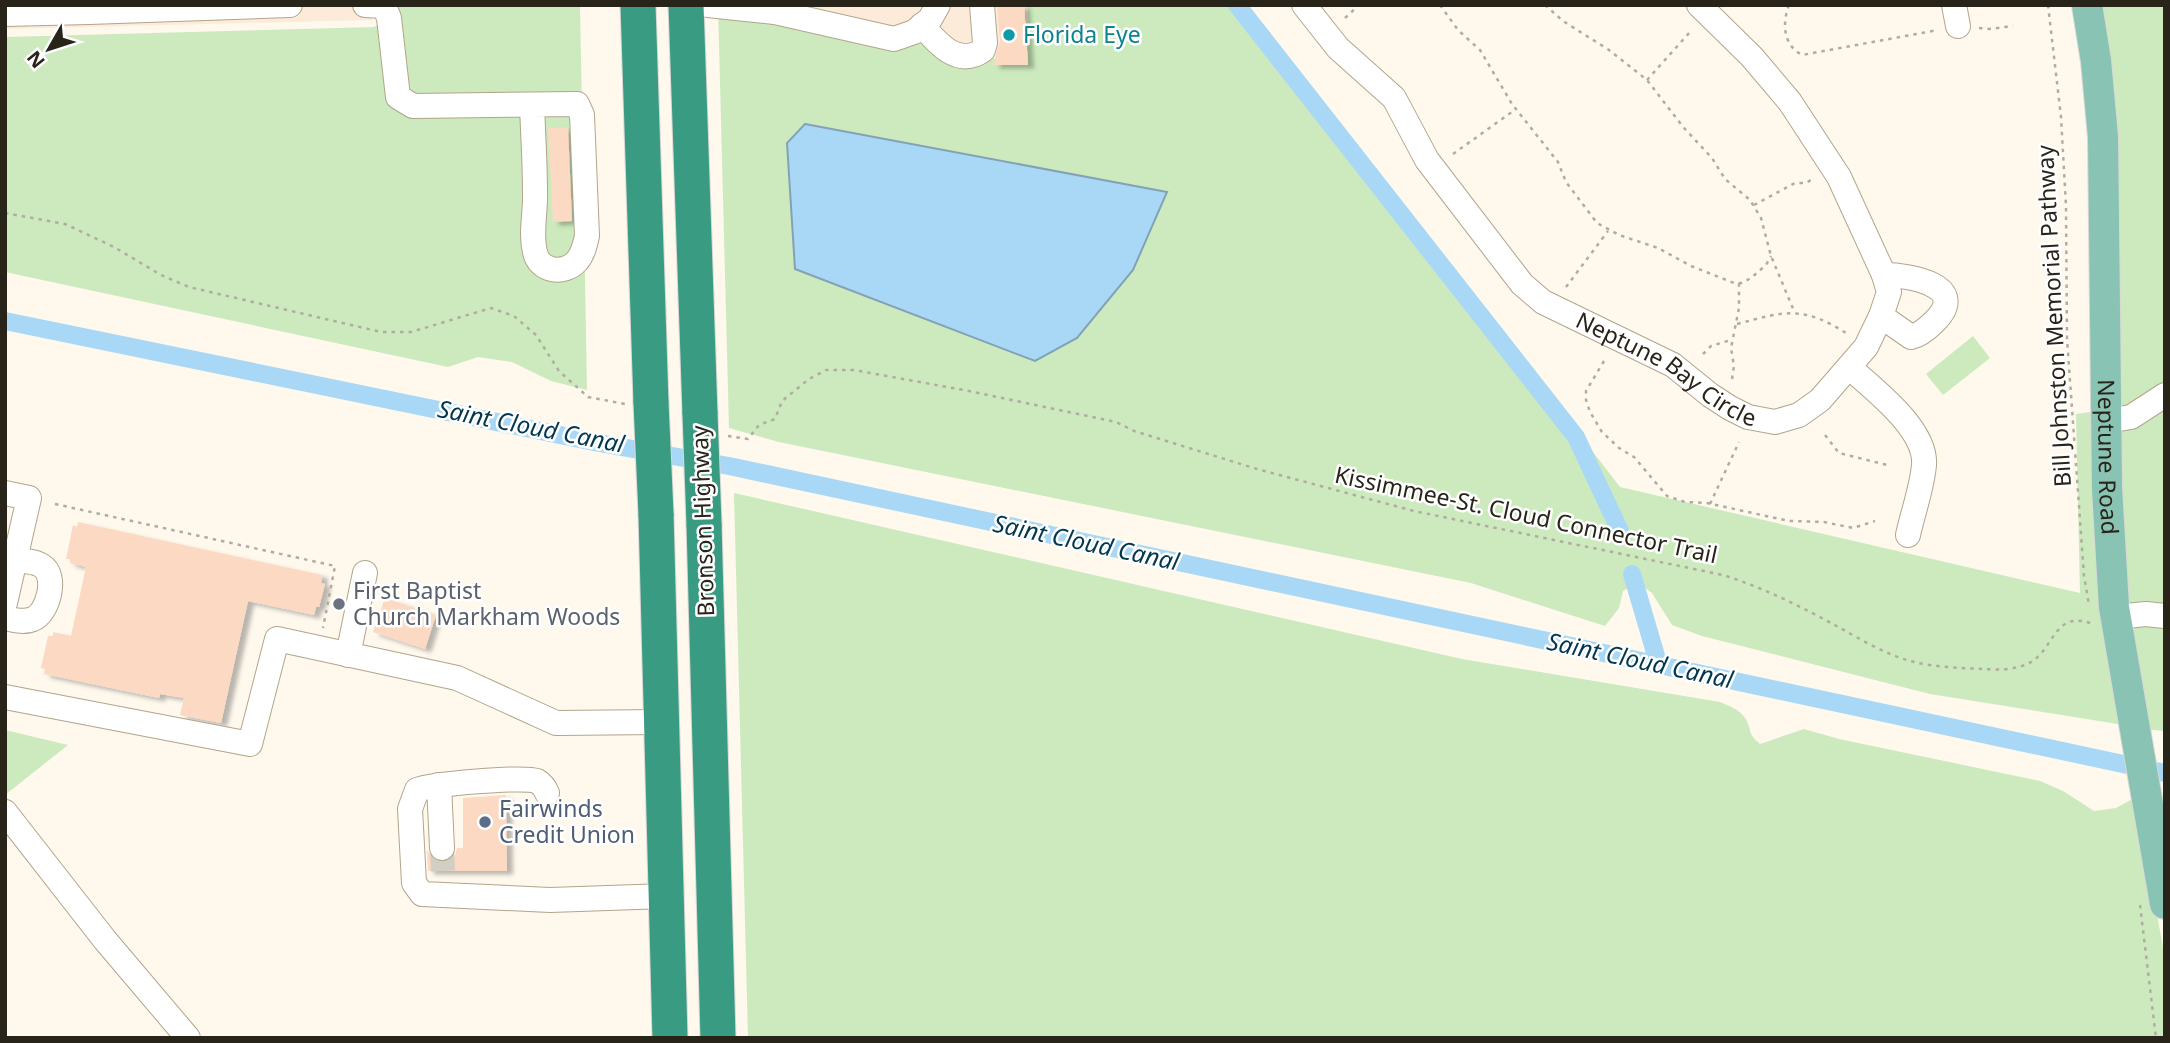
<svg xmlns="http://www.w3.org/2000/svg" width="2170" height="1043" font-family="'Noto Sans',sans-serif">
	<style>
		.commercial { fill: #fdebda }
		.green { fill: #cceabd }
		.water { fill: #a9d8f7; stroke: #83a2b5; stroke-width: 2 }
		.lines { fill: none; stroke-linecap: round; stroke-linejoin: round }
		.canal { stroke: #a9d8f7; stroke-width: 18 }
		.building { fill: #fbd9c2; filter: url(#shadow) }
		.minor-tunnel { stroke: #d3cec3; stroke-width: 24; stroke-dasharray: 24 12; stroke-linecap: butt }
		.minor-casing { stroke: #b2a58b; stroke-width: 26 }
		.major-casing { stroke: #d8d8d6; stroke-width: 32 }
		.highway-casing { stroke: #d8d8d6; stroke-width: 37 }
		.path { stroke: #b1aca1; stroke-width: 2.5; stroke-dasharray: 3.5 5; stroke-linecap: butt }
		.minor { stroke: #fff; stroke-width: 24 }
		.major { stroke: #88c3b4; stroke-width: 30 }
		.highway { stroke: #389b82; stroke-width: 35 }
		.highway-bridge-casing { stroke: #d8d8d6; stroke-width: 37; stroke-linecap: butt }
		.highway-bridge { stroke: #389b82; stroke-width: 35 }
		.culture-dot { fill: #0f9aa8; stroke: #fff; stroke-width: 2.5 }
		.worship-dot { fill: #6b7280; stroke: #fff; stroke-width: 2.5 }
		.service-dot { fill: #5c6f8a; stroke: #fff; stroke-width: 2.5 }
		.labels { text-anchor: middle; stroke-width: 5; stroke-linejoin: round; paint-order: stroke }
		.culture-label { font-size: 23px; fill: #0d838f; stroke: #fff; text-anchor: start }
		.street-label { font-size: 23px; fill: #29241a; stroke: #fff }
		.worship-label { font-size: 23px; fill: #5b616d; stroke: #fff; text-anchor: start }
		.service-label { font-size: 23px; fill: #4e5e75; stroke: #fff; text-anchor: start }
		.water-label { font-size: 24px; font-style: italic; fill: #033750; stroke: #fff }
	</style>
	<defs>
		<filter id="shadow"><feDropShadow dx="6" dy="3.5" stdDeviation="2" flood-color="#0004"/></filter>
	</defs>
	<rect width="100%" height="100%" fill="#fef8ed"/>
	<!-- commercial -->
	<path class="commercial" d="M5,5H372V20L5,29Z
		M728,5H1028L1029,65Z"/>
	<!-- green -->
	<path class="green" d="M379,5H580L587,390L551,381L512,362L478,357L448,367L5,272V37L374,27L379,24Z
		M718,5H728L1028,65V5H1248L1620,487L2080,593L2076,414L2097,411L2124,725L1930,694L1702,636L1672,625L1652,593L1637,582L1623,591L1619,608L1605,626L1471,583L779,442L729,428Z
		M2096,5H2165V731L2143,729L2123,605L2116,486L2122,407L2115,347Z
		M1973,336L1990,358L1943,395L1926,374Z
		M734,493L1462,659L1720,702C1729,706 1739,709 1745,718C1753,731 1746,732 1760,744L1804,729L1839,739L2040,781L2063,791L2094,811L2116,808L2136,797L2165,959V1038H748Z
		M5,730L68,745L5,795Z"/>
	<!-- water -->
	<path class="water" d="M805,124L1167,192L1133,270L1077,338L1035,361L795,269L787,143Z"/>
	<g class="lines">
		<!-- canal -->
		<path class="canal" d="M1237,5L1576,437L1620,531
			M5,321L599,443L729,466L2165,773
			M1632,574L1659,666"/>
	</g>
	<!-- building -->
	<path class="building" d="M997,5H1024L1028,65H993L1000,42Z
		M568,127L572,221L553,222L548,128Z
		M78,522L322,575L321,583L325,584L319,607H316L314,615L248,601L221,723L180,715L184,698L160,694L159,698L44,674L45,669L41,668L48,636H53V632L71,636L86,567L70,563V559H66L73,525L77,527Z
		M385,598L436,615L425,649L373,632Z
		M506,795L507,871H428L427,850L435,861L443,863L455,855L457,848H463V798Z"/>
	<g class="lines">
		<!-- minor-tunnel -->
		<path class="minor-tunnel" d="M442,848L443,871"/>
		<defs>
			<g id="minor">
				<path d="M88,5L89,12L290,5"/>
				<path d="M365,5L384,6L389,18L398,97L413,106L577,104L582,115L587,236C585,245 583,254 577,261C564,275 539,272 535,252C530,232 536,212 535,192C535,163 533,134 532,105"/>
				<path d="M708,5L775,12L774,5"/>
				<path id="s1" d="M1304,5L1338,48L1394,98L1427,160L1522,284L1543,302L1673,365L1710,395L1730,408L1748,417L1775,422L1799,415L1820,400L1866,347L1881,316L1889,292L1884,275L1839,177L1790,102L1752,57L1699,5"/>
				<path d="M1954,5L1958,26"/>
				<path d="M775,12L894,39L914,32L930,19L938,5"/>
				<path d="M5,14L89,12"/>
				<path d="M922,25C937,43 958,68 983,50L985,43L982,5"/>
				<path d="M1881,316L1911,337C1920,335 1927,329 1934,322C1971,286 1910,275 1884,275"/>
				<path d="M1849,367C1873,389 1927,429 1924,465C1922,488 1913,512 1908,535"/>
				<path d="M2107,421L2131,417L2165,395"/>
				<path d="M5,493L29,498L5,603"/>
				<path d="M2116,617L2146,614L2165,616"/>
				<path d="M5,618C14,620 24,623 33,619C48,613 58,576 42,566C35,561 23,561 15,560"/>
				<path d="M348,655L365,573"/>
				<path d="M5,697L250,744L277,639L457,678L556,723L661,722"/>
				<path d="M439,785L442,848"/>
				<path d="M547,793C545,788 542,784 537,781C524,776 430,784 417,790L410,809L414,883L422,894L550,900L666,896"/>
				<path d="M5,812L105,940L188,1038"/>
			</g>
			<g id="major">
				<path id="s2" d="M2087,5L2096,61L2103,137L2107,488L2114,607L2165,904"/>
			</g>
			<path id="highway" d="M638,5L651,403
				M686,5L700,414
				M656,514L670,1038
				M704,524L718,1038"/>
		</defs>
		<!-- minor casing -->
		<use href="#minor" class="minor-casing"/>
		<!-- major casing -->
		<use href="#major" class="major-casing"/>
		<!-- highway casing -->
		<use href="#highway" class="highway-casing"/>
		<!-- path -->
		<path class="path" d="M1440,5L1458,30L1480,50L1512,104L1558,162L1566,182L1597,223L1619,235L1658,248L1691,266L1734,283H1742L1751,278L1766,265L1771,256
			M1545,5L1563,21L1609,50L1647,80L1684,128L1712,158L1725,179L1750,200L1761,218L1771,256L1794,311
			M1789,5C1782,23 1783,45 1802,55L1938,30
			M2048,5L2061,117L2066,206L2067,339L2084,576L2089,605
			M1345,18L1359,5
			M1979,28L1989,29L2013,26
			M1647,80L1690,32
			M1453,154L1516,109
			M1754,205L1795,183H1806L1814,178
			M5,213L65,224L114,247L161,275L189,287L381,332H411L491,308L514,316L536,335L559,371L588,397L625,404
			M1566,287L1608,231
			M1737,324C1786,311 1803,305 1849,335
			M1703,354L1711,346L1731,340
			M1604,361L1586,391V400L1590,412L1602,432L1619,448L1634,457L1667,496L1685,502L1707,503L1789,521L1824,522L1853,528L1875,521
			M1732,379L1734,366L1731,348L1739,308V283
			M1825,435L1839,453L1887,465
			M728,436L748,439L759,425L775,419L782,401L809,379L826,370H854L969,391L1116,422L1134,431L1257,469L1414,511L1723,575C1761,587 1796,604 1831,623C1857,637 1885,655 1914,662C1935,667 1961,668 1983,669C1998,670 2018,670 2031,662C2055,648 2054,609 2093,624
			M55,504L335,566L323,628
			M1710,504L1739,442
			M2140,905L2156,1038"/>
		<!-- minor -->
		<use href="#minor" class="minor"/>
		<!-- major -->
		<use href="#major" class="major"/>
		<!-- highway -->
		<use href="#highway" class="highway"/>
		<defs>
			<path id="highway-bridge" d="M651,403L656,514
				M700,414L704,524"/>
		</defs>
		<!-- highway-bridge casing -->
		<use href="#highway-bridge" class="highway-bridge-casing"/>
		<!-- highway-bridge -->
		<use href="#highway-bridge" class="highway-bridge"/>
	</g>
	<!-- markers -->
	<circle class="culture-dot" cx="1009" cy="35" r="7"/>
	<circle class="worship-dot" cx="339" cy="604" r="7"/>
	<circle class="service-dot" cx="485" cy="822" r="7"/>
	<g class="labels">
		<!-- culture labels -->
		<g class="culture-label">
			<text x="1023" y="43">Florida Eye</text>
		</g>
		<!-- street labels -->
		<g class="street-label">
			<text transform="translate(2054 316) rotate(-93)" y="8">Bill Johnston Memorial Pathway</text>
			<text dy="8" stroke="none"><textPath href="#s1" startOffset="525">Neptune Bay Circle</textPath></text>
			<text dy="8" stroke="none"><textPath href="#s2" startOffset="453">Neptune Road</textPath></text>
			<text transform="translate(1526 515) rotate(12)" y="8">Kissimmee-St. Cloud Connector Trail</text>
			<text transform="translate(703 521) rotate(-92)" y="8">Bronson Highway</text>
		</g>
		<!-- worship labels -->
		<g class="worship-label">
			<text x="353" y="599">First Baptist<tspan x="353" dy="26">Church Markham Woods</tspan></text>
		</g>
		<!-- service labels -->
		<g class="service-label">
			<text x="499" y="817">Fairwinds<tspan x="499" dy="26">Credit Union</tspan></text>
		</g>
		<!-- water labels -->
		<g class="water-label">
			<text transform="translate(531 427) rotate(11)" y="8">Saint Cloud Canal</text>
			<text transform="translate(1086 543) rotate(12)" y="8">Saint Cloud Canal</text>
			<text transform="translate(1640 661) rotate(12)" y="8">Saint Cloud Canal</text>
		</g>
	</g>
	<!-- border -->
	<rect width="2170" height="1043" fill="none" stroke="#29241a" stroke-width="14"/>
	<!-- north arrow -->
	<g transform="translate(49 49) rotate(231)" stroke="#ffffff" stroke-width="5" paint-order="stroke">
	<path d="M0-5L12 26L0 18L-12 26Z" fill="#29241a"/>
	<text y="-10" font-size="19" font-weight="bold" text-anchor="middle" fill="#29241a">N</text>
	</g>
</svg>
